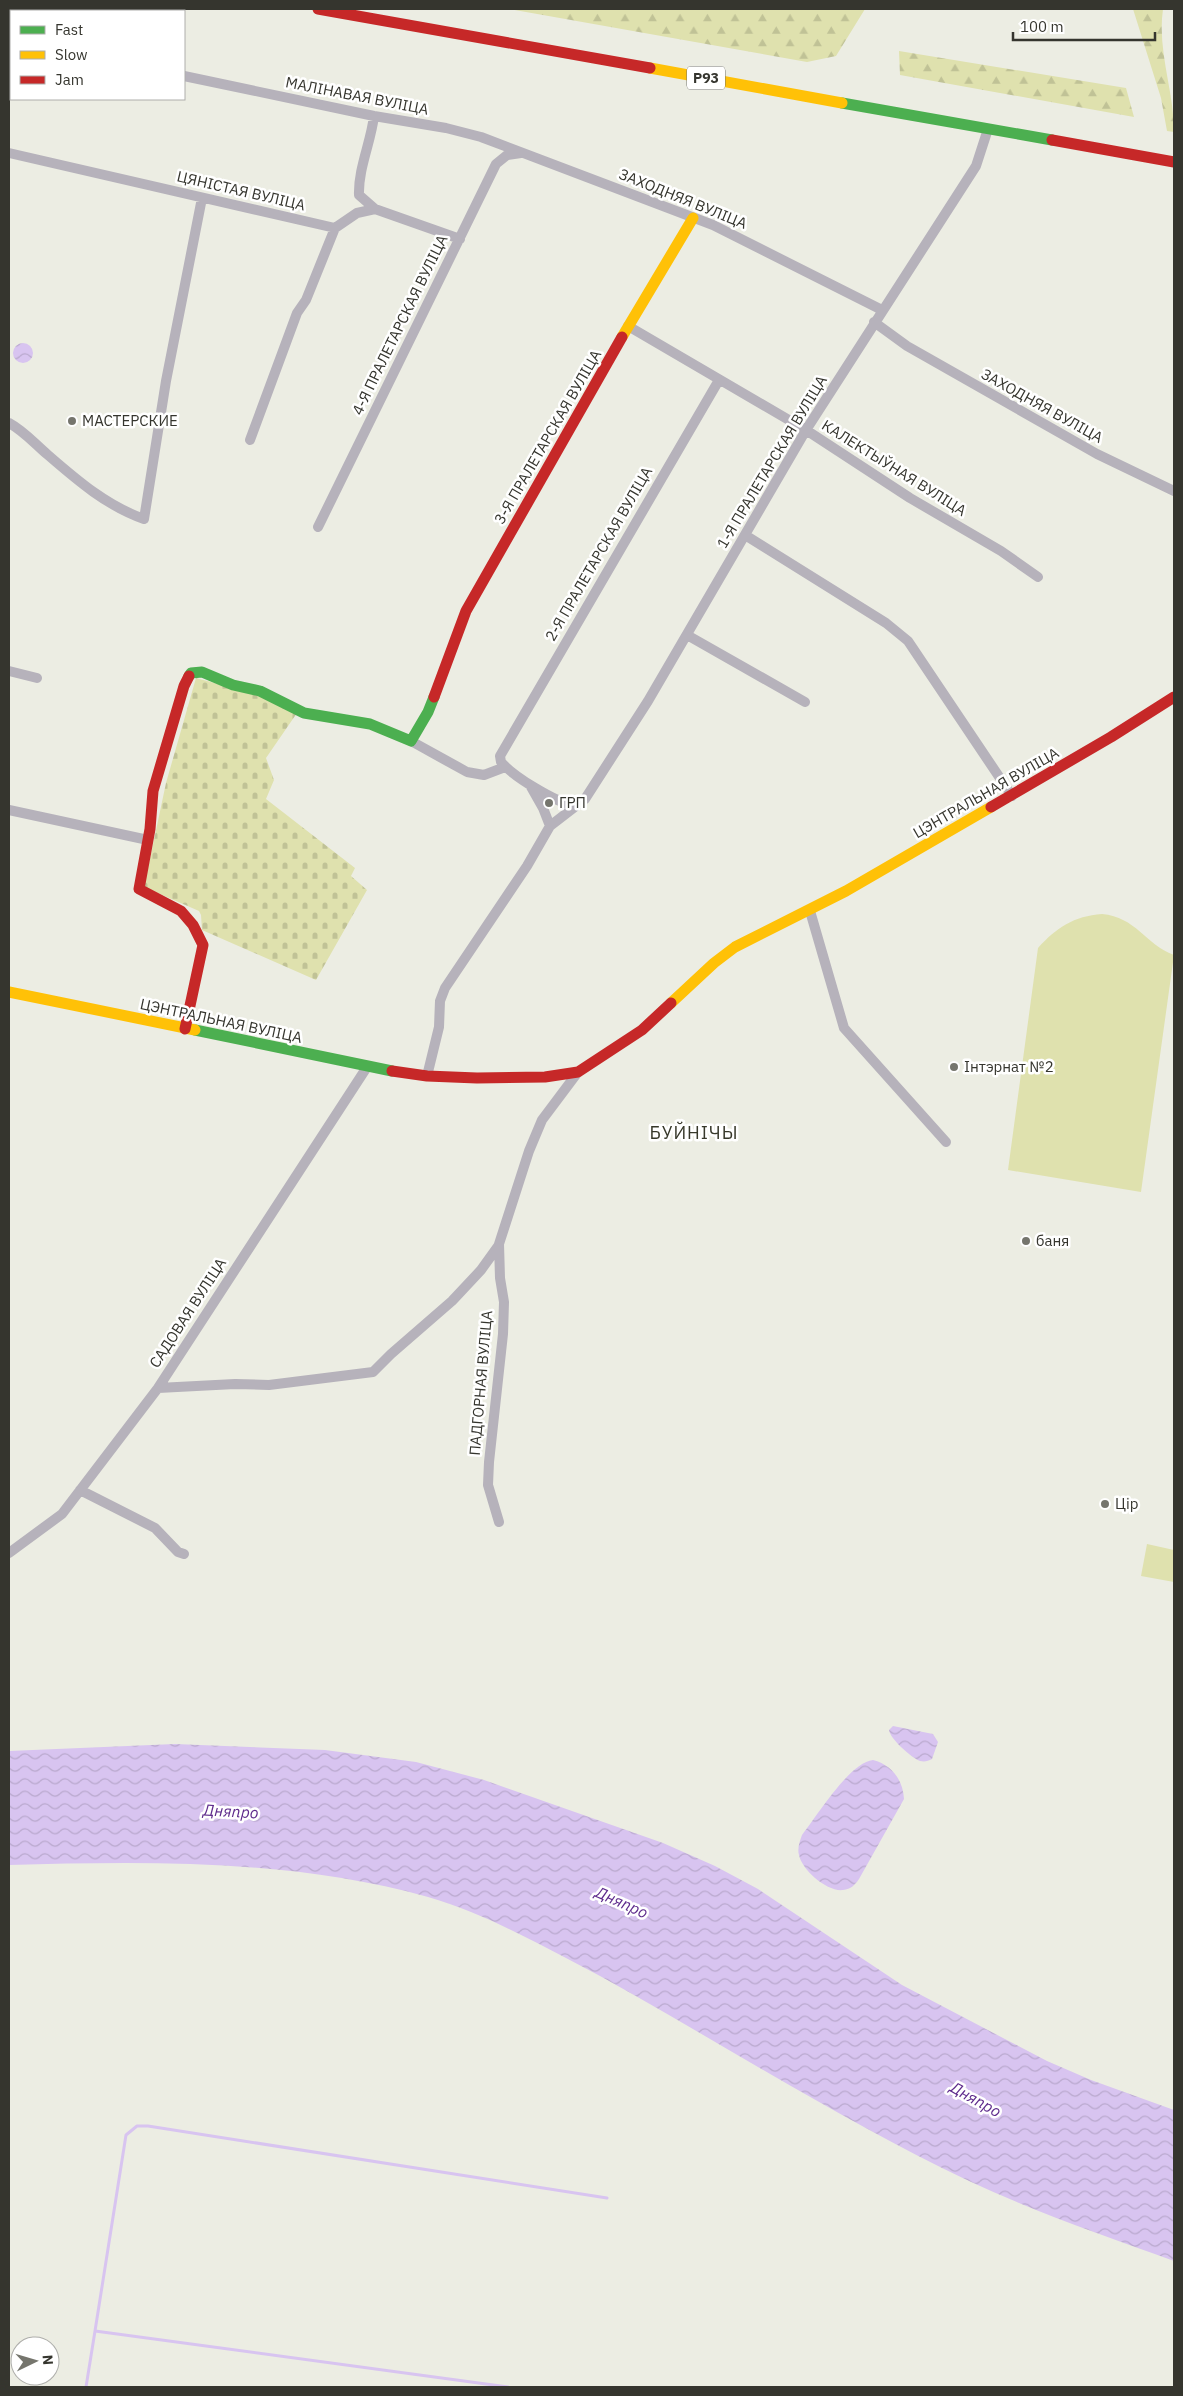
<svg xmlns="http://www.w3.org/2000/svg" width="1183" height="2396" font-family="'IBM Plex Sans',sans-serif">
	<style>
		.forest { fill: url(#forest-firs) }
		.cemetery { fill: url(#cemetery-stones) }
		.pitch { fill: #dfe1ae }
		.water { fill: url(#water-waves) }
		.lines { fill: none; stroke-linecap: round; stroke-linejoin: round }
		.stream { stroke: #d8c4f0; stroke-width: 3 }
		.street { stroke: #b6b2bb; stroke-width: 10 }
		.fast { stroke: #4caf50; stroke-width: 11 }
		.slow { stroke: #ffc107; stroke-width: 11 }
		.jam { stroke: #c62828; stroke-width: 11 }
		.poi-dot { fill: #75756d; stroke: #fff; stroke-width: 2 }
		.labels { text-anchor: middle; stroke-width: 5; stroke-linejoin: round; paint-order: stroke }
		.shield { fill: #fff; stroke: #72726d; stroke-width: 1 }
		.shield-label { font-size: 14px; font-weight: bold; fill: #35352e }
		.street-label { font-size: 15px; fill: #35352e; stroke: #fff }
		.poi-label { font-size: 15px; fill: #35352e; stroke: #fff; text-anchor: start }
		.water-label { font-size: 16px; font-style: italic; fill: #5e2b8c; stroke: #fff }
		.quarter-label { font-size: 18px; letter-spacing: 1px; fill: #37382a; stroke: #fff }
	</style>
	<defs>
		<pattern id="forest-firs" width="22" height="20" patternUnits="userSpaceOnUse" patternTransform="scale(1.25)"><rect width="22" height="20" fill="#dfe1ae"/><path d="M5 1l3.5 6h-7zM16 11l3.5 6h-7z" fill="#c0c296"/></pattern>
		<pattern id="cemetery-stones" width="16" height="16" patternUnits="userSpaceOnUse" patternTransform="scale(1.25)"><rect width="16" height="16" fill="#dfe1ae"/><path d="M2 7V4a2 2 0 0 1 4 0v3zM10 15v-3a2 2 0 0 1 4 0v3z" fill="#c0c296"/></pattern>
		<pattern id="water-waves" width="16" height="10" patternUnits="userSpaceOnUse" patternTransform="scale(1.25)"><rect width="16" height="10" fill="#d8c4f0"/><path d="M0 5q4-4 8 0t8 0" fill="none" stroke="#baa9ce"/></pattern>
	</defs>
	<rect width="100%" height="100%" fill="#ecede3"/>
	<!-- forest -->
	<path class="forest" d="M509,9H865L836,56L807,62Z
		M1133,9H1163C1157,51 1174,90 1174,132L1167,131L1161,98Z
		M899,51L1126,88L1134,117L900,75Z"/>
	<!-- cemetery -->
	<path class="cemetery" d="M196,678L266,697L297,713L266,758L274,780L266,799L355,868L351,876L367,890L316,980L202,930L201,915L199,911L144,887L166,783Z"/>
	<!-- pitch -->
	<path class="pitch" d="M1102,914C1136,917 1145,944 1174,955L1141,1192L1008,1170L1038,948C1056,928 1074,916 1102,914Z
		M1147,1544L1174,1550V1582L1141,1576Z"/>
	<!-- water -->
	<path class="water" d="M13 353a10 10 0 1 1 20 0a10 10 0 1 1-20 0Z
		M893,1726L933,1734L938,1742L932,1759C928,1761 925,1762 920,1761C912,1758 890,1739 889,1730Z
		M175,1744L325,1750L416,1762L484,1780L663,1843L715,1866L758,1889L902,1985L1003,2038L1047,2061L1091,2080L1174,2110V2261C1105,2236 1035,2212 969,2181C897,2147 827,2107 758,2067C694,2030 632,1992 566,1958C522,1935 477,1911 428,1897C293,1859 148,1861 9,1865V1751Z
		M873,1760C892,1765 903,1780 904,1799L859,1879C855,1885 851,1889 843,1890C827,1892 802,1870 799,1855C797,1848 800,1841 802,1835C817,1816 850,1762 873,1760Z"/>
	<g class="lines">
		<!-- stream -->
		<path class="stream" d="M95,2331L126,2135L137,2126H148L607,2198
			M86,2387L95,2331L508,2387"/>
		<!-- street -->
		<path class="street" d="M9,28L11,16
			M9,39H11
			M184,76L374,116L446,128L481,137L713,225L882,310
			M374,116C371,142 358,169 359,195L375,209
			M9,153L335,228L357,213L375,209L460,239
			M874,322L907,346L1097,454L1174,491
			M628,326L806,430L910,498L1001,551L1038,577
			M9,423C24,431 35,444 48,455C78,481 107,506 144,519L166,381L202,198
			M250,440L297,313L306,300L335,228
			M318,527L496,164L507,155L521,153
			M745,535L886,623L908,641L1012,796
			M687,635L805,702
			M9,671L37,678
			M411,741L467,772L484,775L505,767
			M530,785L543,808L550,826
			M575,806C555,802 514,777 501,762L500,756L719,380
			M9,810L148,840
			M810,911L844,1028L946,1142
			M427,1076L439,1027L440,1001L445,988L527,866L550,826L585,799L648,701L806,430L976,166L988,129
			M158,1388L235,1384L269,1385L373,1372L391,1354L452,1301L481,1270L499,1245
			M80,1490L155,1528L178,1552L184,1554
			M499,1522L488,1485L489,1462L503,1334L504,1302L500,1278L499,1244L529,1151L542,1120L578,1072
			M9,1553L62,1514L158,1388L367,1067"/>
		<!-- fast -->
		<path class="fast" d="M842,103L1052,140
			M189,676L191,673L202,672L233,685L260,691L304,713L370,724L411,741L428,712L434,697
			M195,1030L392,1071"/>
		<!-- slow -->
		<path class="slow" d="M650,68L842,103
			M622,337L693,218
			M9,992L195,1030
			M671,1003L714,963L735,947L846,891L991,807"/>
		<!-- jam -->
		<path class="jam" d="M318,9L650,68
			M1052,140L1174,162
			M434,697L466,611L622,337
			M991,807L1111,737L1174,697
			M185,1029L203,945L193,925L181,911L139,889L150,829L153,791L184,686L189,676
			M392,1071L427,1076L477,1078L545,1077L578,1072L642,1030L671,1003"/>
	</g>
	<!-- markers -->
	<g class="poi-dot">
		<circle cx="72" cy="421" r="5"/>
		<circle cx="549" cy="803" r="5"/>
		<circle cx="954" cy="1067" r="5"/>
		<circle cx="1026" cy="1241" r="5"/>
		<circle cx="1105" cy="1504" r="5"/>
	</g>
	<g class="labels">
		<!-- shield labels -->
		<rect class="shield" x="687" y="66.5" width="38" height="23" rx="4"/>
		<g class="shield-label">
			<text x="706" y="83">Р93</text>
		</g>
		<!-- street labels -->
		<g class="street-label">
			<text transform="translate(357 96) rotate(11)" y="5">МАЛІНАВАЯ ВУЛІЦА</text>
			<text transform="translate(241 191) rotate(13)" y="5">ЦЯНІСТАЯ ВУЛІЦА</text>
			<text transform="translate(683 199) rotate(22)" y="5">ЗАХОДНЯЯ ВУЛІЦА</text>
			<text transform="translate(400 325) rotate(-64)" y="5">4-Я ПРАЛЕТАРСКАЯ ВУЛІЦА</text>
			<text transform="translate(1042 406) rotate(29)" y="5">ЗАХОДНЯЯ ВУЛІЦА</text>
			<text transform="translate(548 437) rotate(-60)" y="5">3-Я ПРАЛЕТАРСКАЯ ВУЛІЦА</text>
			<text transform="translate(772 462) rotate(-59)" y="5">1-Я ПРАЛЕТАРСКАЯ ВУЛІЦА</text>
			<text transform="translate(894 468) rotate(32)" y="5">КАЛЕКТЫЎНАЯ ВУЛІЦА</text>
			<text transform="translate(599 554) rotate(-60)" y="5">2-Я ПРАЛЕТАРСКАЯ ВУЛІЦА</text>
			<text transform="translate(986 793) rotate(-30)" y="5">ЦЭНТРАЛЬНАЯ ВУЛІЦА</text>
			<text transform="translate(221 1021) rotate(12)" y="5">ЦЭНТРАЛЬНАЯ ВУЛІЦА</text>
			<text transform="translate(188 1313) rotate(-57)" y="5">САДОВАЯ ВУЛІЦА</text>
			<text transform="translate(481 1383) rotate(-85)" y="5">ПАДГОРНАЯ ВУЛІЦА</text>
		</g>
		<!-- poi labels -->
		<g class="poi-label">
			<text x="82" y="426">МАСТЕРСКИЕ</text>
			<text x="559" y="808">ГРП</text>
			<text x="964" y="1072">Інтэрнат №2</text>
			<text x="1036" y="1246">баня</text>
			<text x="1115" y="1509">Цір</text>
		</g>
		<!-- water labels -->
		<g class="water-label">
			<text transform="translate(231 1811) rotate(3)" y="6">Дняпро</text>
			<text transform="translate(622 1902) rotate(24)" y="6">Дняпро</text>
			<text transform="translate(976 2099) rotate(29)" y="6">Дняпро</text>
		</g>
		<!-- quarter labels -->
		<g class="quarter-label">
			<text x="694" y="1139">БУЙНІЧЫ</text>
		</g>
	</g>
	<!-- border -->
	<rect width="1183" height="2396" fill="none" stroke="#35352e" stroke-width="20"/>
	<!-- legend -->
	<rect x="10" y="10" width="175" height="90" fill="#ffffff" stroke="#aeaeab"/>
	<rect x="20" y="26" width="25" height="8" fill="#4caf50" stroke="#aeaeab"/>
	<text x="55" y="35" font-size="15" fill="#35352e">Fast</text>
	<rect x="20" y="51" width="25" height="8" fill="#ffc107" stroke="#aeaeab"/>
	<text x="55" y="60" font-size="15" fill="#35352e">Slow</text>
	<rect x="20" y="76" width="25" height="8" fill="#c62828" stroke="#aeaeab"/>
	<text x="55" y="85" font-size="15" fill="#35352e">Jam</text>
	<!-- north arrow -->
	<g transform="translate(35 2361) rotate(85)"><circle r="24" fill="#ffffff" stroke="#aeaeab"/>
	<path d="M0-4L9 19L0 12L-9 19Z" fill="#75756d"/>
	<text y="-8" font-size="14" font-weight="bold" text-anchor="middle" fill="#35352e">N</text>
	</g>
	<!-- scale -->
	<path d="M1013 32v8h142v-8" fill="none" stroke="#35352e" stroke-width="2.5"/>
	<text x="1020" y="32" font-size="15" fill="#35352e" stroke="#ffffff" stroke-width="4" paint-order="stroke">100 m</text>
</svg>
